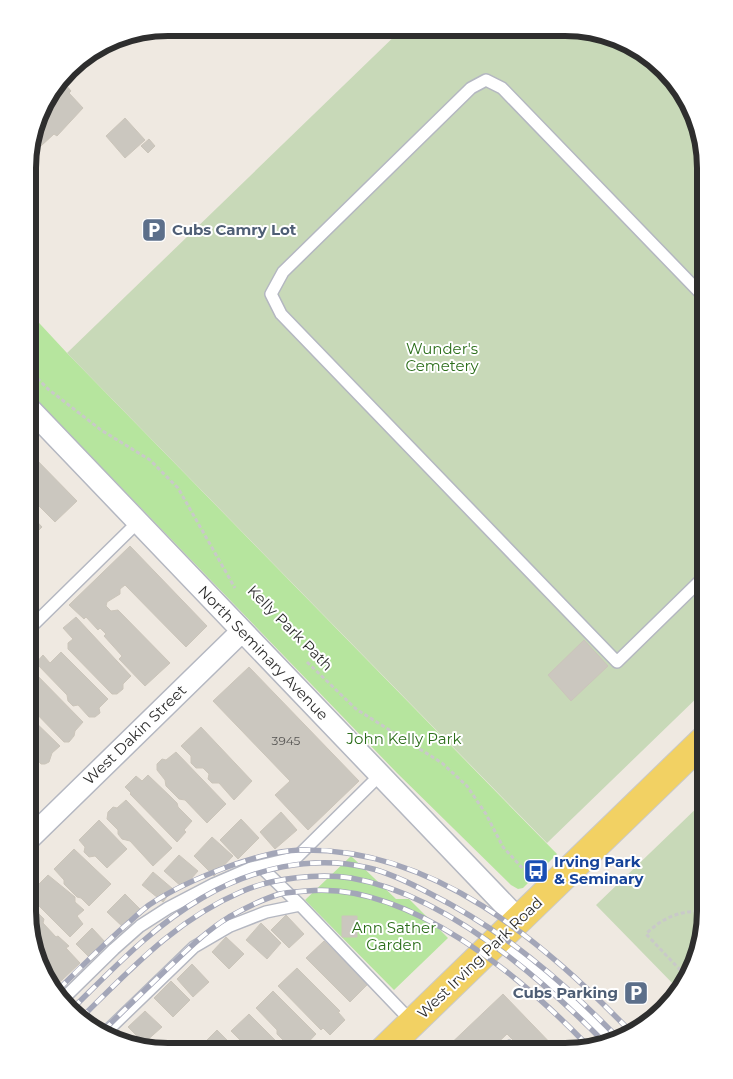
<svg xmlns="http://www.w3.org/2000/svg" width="733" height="1079" font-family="Montserrat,sans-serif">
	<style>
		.green { fill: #b6e59e }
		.cemetery { fill: #c8d9b8 }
		.building { fill: #cbc7bf; stroke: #cbc5ba }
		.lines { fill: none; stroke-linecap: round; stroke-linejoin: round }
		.service-casing { stroke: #b4b7c1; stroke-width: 14 }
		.minor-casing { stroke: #b4b7c1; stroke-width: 24 }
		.primary-casing { stroke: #c9c9c9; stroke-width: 30 }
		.path { stroke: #c9c9c9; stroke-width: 3; stroke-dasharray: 4 2.5; stroke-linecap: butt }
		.service { stroke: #fff; stroke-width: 11 }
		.minor { stroke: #fff; stroke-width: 21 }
		.primary { stroke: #f2d163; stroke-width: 28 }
		.rail-casing { stroke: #a3a6b8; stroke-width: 5.5 }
		.rail { stroke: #fff; stroke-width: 4; stroke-dasharray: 11; stroke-linecap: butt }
		.labels { text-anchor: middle; stroke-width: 4; stroke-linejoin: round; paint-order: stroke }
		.number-label { font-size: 12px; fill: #555452 }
		.service-label { font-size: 15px; font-weight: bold; fill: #4e5e75; stroke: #fff; text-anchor: start }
		.park-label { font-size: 15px; fill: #2c6e1b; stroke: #fff }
		.street-label { font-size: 15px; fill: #2e2e2e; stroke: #fff }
		.transit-label { font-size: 15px; font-weight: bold; fill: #164399; stroke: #fff; text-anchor: start }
		.rim { fill: none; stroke: #2e2e2e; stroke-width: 6 }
	</style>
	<rect width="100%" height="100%" fill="#efe9e1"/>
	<!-- green -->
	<path class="green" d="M28,311L67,353L557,854L523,888L518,889L511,885L397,773L28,391Z
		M351,856L396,899H409L448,938L394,990L305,900Z"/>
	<!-- cemetery -->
	<path class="cemetery" d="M403,28L583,29L650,56L695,114L705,168V690L547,843L67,353Z
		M705,800V920L679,990L596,905Z"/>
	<!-- building -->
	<path class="building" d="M65,84L71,91L69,93L83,108L57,136L54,134L29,157V150L46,98L56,86L60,89Z
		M125,118L145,140L125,158L106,136Z
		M149,139L155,146L148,153L141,146Z
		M29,167L31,169L30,196H29Z
		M28,451L77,501L55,522L28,495Z
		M28,512L42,527L28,541Z
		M130,546L207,626L186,647L125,585L120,589V594L107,602L106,606L111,611L118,610L170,663L145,686L119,659L122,656L104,636L106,634L100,628L98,630L86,617L84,619L69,605Z
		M76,617L131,676L123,684V689L117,694H112L68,649V643L73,639L63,628Z
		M584,640L608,666L571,701L548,675Z
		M61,652L108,699L99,708L100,713L95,717H89L78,705L73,706L68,701L67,695L36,663L43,655L50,663Z
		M28,666L83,722L75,731L74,736L69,742H64L28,705Z
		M249,667L359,781L308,830L275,795L290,781L213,701Z
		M28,715L60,746L52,753L49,762L45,764H41L30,752H28Z
		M201,727L252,781L234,800L219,783H212L208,779L209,774L203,768H196L191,763V756L181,746Z
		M176,752L226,804L207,823L185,800L179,799L166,786L165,780L157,770V764L162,759L166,760Z
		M28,762L35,769L28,777Z
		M148,775L172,798L177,803L178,807L192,821L184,830L186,832L177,842L130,794L131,793L125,787L136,776L142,781Z
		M126,800L172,848L153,866L130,841L122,839L118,834V830L107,819L108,812L113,807L117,808Z
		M281,812L297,830L275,849L260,832Z
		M241,819L259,838L238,859L220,840Z
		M99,820L127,849L107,868L95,856L89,857L84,852L85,847L79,840Z
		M212,837L233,856L214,876L194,856Z
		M74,849L111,884L89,906L81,898L77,897L64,884V880L54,869Z
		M179,855L198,871L183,888L164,871Z
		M153,872L173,889L163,902L142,885Z
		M48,875L75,897V902L84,910L77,916L83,924L70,937L28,895Z
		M125,894L142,911L125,929L107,912Z
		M28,907L32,911L37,912L44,919L43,923L56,937L58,936L69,946L66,948L80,963L60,982L37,957Z
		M286,915L304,934L289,948L271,930Z
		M342,916H357V937H342Z
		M261,923L281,943L267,959L246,940Z
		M92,928L106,943L90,958L76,944Z
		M226,937L244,954L229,969L212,952Z
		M324,941L368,984L350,1002L306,958Z
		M192,964L209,982L193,997L177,979Z
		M297,968L340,1011L338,1012L345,1020L330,1035L323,1028L321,1030L278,986Z
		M171,981L190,1000L173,1017L154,998Z
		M273,991L316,1034L300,1051H297L287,1041H284L277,1034V1030L256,1008Z
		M503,994L558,1051H524L507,1034L489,1051H443Z
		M145,1011L162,1027L144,1043L128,1027Z
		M249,1014L286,1051H251L231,1031Z
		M119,1030L133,1043L114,1035Z
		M217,1030L238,1051L208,1050L212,1046L207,1040Z"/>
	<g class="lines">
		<defs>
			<path id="service" d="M705,576L617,662L281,314L271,294L283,272L471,88L486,80L502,88L705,298
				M28,630L138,522
				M260,866L300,905
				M498,941C539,971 577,1005 612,1042
				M64,998L114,949L140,926L168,908L214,884L251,868L297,857L380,775
				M106,1032L194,947L230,926L266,912L300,905L413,1023"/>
			<path id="minor" d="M28,407L519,920
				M28,840L242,631"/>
			<path id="primary" d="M383,1051L705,739"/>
		</defs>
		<!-- service casing -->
		<use href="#service" class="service-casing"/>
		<!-- minor casing -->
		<use href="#minor" class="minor-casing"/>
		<!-- primary casing -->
		<use href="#primary" class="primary-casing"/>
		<!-- path -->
		<path class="path" d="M28,369L48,389L101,430L150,460L178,488L235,588
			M307,662L356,709L442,763L467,786L486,814L503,847L525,871
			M685,975L646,934C662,918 682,909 705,912
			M509,1039L512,1051"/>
		<!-- service -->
		<use href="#service" class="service"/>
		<!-- minor -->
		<use href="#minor" class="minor"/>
		<!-- primary -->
		<use href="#primary" class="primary"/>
		<defs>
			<path id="rail" d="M58,990C80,968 102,946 126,925C134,918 141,911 149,905C173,889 200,877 227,867C250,859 275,851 300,850C434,847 543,942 631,1032
				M72,1009C113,969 152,927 202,898C251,869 312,854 369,868C390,873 410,883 429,893C503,930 562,980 620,1040
				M80,1019C131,969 175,920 243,891C273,878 319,873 351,878C445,894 541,978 605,1043
				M103,1031C124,1010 146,989 168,968C187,950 206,931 229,917C245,908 263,899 280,894C288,892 298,892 307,891C408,881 523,978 589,1047"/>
		</defs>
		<!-- rail casing -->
		<use href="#rail" class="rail-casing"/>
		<!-- rail -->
		<use href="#rail" class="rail"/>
	</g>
	<!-- icons -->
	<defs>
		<symbol id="parking-square" viewBox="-11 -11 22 22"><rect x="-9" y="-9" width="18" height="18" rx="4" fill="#5c6f8a" stroke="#fff"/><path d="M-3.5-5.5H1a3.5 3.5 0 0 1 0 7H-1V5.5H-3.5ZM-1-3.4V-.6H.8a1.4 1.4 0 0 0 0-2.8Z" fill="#fff"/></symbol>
		<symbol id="bus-square" viewBox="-11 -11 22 22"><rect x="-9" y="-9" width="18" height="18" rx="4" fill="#1a4fb4" stroke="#fff"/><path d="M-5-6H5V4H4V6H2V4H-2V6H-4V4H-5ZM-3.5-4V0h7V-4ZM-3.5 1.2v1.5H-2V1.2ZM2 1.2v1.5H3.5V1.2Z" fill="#fff"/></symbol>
	</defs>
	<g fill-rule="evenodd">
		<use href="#parking-square" x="140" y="216" width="28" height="28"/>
		<use href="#bus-square" x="522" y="857" width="28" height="28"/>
		<use href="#parking-square" x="622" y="979" width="28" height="28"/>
	</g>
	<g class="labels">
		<!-- number labels -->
		<g class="number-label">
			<text x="286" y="745">3945</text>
		</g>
		<!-- service labels -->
		<g class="service-label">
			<text x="172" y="235">Cubs Camry Lot</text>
			<text x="618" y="998" text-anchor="end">Cubs Parking</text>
		</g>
		<!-- park labels -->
		<g class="park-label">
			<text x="442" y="354">Wunder's<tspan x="442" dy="17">Cemetery</tspan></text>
			<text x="404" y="744">John Kelly Park</text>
			<text x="394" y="933">Ann Sather<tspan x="394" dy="17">Garden</tspan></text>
		</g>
		<!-- street labels -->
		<g class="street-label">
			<text transform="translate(290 628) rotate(45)" y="5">Kelly Park Path</text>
			<text transform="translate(263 653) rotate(46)" y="5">North Seminary Avenue</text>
			<text transform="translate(135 735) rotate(-44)" y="5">West Dakin Street</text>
			<text transform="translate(480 958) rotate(-44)" y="5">West Irving Park Road</text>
		</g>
		<!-- transit labels -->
		<g class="transit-label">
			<text x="554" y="867">Irving Park<tspan x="554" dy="17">&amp; Seminary</tspan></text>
		</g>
	</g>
	<!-- crop -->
	<path d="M0 0H733V1079H0ZM168 36H565A132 132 0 0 1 697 168V911A132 132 0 0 1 565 1043H168A132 132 0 0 1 36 911V168A132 132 0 0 1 168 36Z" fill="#fff" fill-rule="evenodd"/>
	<path class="rim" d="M168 36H565A132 132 0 0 1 697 168V911A132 132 0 0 1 565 1043H168A132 132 0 0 1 36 911V168A132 132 0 0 1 168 36Z"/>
</svg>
